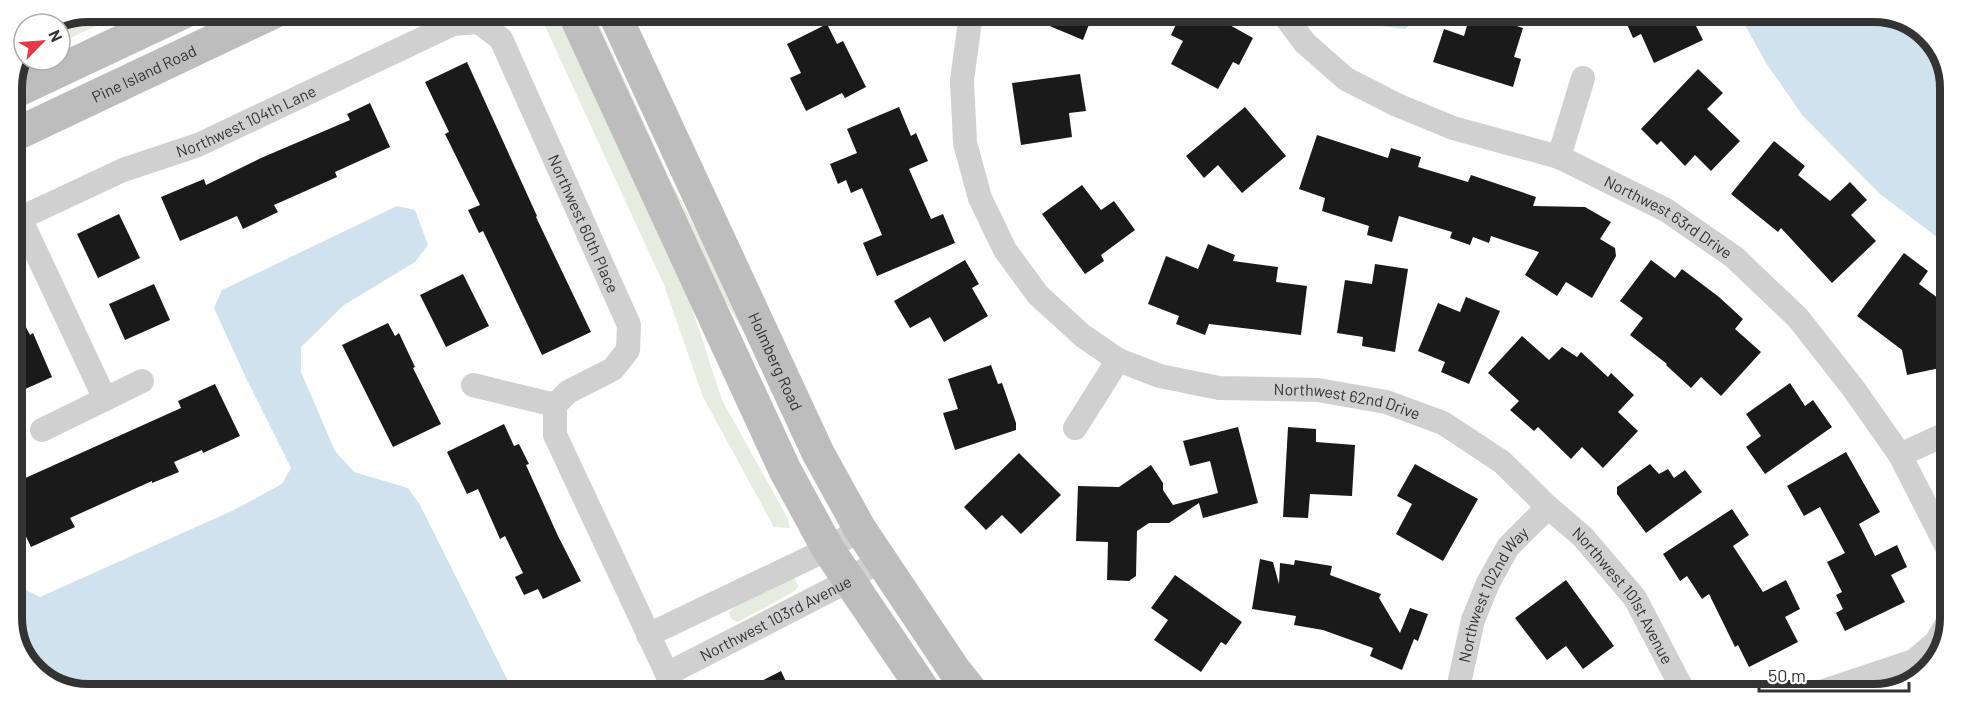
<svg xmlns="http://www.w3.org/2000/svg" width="1963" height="706" font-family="Barlow,sans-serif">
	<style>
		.green { fill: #e6ecdf }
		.water { fill: #cfe2ee }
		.building { fill: #1a1a1a }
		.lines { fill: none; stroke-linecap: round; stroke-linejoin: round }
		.street { stroke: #d0d0d0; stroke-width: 24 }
		.secondary { stroke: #bdbdbd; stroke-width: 33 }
		.labels { text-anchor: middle; stroke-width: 6; stroke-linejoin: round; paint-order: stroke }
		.street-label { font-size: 16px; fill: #333; stroke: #fff }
		.rim { fill: none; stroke: #333; stroke-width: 8 }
	</style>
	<rect width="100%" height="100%" fill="#fff"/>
	<!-- green -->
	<path class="green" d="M89,12H125L60,43L59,24Z
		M539,13H558L688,296L722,400L788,519L790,528L774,527L703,397L664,285Z
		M589,13H594L670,180L722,279L746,335L717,288Z
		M790,575L794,577L798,586L795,591L738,622C732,621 730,618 729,612L735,607Z"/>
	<!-- water -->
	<path class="water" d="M1360,15H1420L1405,29L1372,25Z
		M1740,16H1899L1935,42L1951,83L1950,247L1880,194L1803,116L1766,63Z
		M397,206L415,210L428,245L415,262L344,305L301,347V372L335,451L354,472L408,488L420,505L513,691L64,690L28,664L12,623V583L40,597L234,510L282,484L291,468L246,378L214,308L222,290Z"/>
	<!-- building -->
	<path class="building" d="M1021,14H1093L1083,40Z
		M1181,14H1210L1253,38L1239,65L1233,62L1218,89L1171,64L1183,41L1171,35Z
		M1470,15H1483L1523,28L1514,57L1521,59L1513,87L1433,62L1444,29L1464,36Z
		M1623,15L1691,16L1703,40L1654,63L1641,34L1633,38Z
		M827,24L837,44L843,41L866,87L845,98L842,93L806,111L790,78L801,73L787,44Z
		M467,62L537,216L536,217L591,332L542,355L483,231L479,233L468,210L480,205L445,134L449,132L425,82Z
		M1698,69L1723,93L1707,109L1740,141L1711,171L1695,155L1685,166L1661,141L1657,145L1641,129Z
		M1080,74L1086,111L1069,113L1072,137L1021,145L1012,83Z
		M370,103L390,147L335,172L337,177L274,205L278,212L243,229L237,216L180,241L161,197L204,179L206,185L261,158L350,120L347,114Z
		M899,107L911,136L916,133L928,161L909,169L931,219L943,214L955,243L877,276L863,243L882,235L862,188L851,193L846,180L838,184L830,164L857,153L847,129Z
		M1245,107L1286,156L1242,193L1218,165L1204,178L1186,156Z
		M1317,135L1388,158L1391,148L1421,157L1418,167L1468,182L1471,175L1536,197L1533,206L1585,207L1611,222L1600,239L1615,248L1616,256L1592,298L1566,282L1557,296L1525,275L1539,252L1491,236L1489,243L1473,237L1470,245L1450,238L1452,232L1399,216L1392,242L1367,235L1369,226L1322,211L1325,198L1299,189Z
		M1774,141L1805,166L1798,175L1830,201L1850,182L1867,200L1851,215L1876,241L1832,283L1781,228L1778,232L1731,194Z
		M1082,185L1101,210L1114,201L1135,230L1101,255L1104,261L1085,274L1042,214Z
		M119,214L140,258L98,278L77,234Z
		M1208,244L1235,255L1233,261L1278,267L1276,282L1307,286L1301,335L1209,324L1205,335L1176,324L1179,316L1148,304L1166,256L1198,269Z
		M1904,253L1928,271L1919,284L1946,304L1939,313L1949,357V366L1907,375L1902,350L1857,316Z
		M965,260L979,284L972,288L988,316L944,342L930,317L910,328L894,301Z
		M1651,260L1675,278L1682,269L1719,297L1743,319L1735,329L1761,352L1721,396L1701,377L1691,388L1666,365L1667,364L1630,335L1643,318L1620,301Z
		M1375,264L1408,269L1395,352L1362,346L1363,337L1337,333L1345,280L1372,284Z
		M463,274L489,326L446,347L420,295Z
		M154,284L170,320L125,340L109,304Z
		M1466,297L1500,311L1469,384L1441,372L1445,362L1418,351L1438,303L1460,312Z
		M12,300L30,335L33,333L52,377L12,395Z
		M388,323L395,336L399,333L415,367L413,368L441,424L393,447L342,345Z
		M1522,336L1549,360L1562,347L1577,357L1581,352L1608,377L1611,373L1634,395L1618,412L1638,431L1603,468L1582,447L1571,459L1538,427L1534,431L1510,410L1519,401L1488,373Z
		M991,365L998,384L1002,383L1016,423V430L955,450L943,413L958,409L948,379Z
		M1790,383L1805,406L1813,400L1832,427L1765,474L1746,447L1761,436L1746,414Z
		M215,384L240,436L203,453L202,450L174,462L179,472L152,483V481L70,518L75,527L31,547L12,507V484L181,408L178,401Z
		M504,424L514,446L519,444L529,464L526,465L558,536L581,581L543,599L538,589L524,595L515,577L523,573L505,536L500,539L478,489L467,494L447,452Z
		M1238,427L1258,503L1203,518L1199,503L1169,523H1149L1137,531L1136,576L1129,581L1107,580L1108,542L1076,541L1078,486L1119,487L1151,465L1163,483V490L1173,505L1218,493L1210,461L1190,466L1183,441Z
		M1288,427L1316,429V442L1355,445L1352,496L1310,494L1308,518L1283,517Z
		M1846,452L1880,512L1859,524L1875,556L1897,545L1907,567L1891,575L1905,602L1845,631L1836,613L1843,609L1836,595L1842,592L1827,562L1845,553L1820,507L1804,516L1787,486Z
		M1019,453L1061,495L1021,534L1002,515L986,530L964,507Z
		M1415,464L1478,499L1443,561L1396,534L1412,504L1397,496Z
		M1650,464L1659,474L1668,469L1674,478L1685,470L1702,492L1646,533L1617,494V487Z
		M1732,509L1749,535L1733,546L1763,592L1786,580L1800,609L1785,617L1798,642L1749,667L1738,645L1735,647L1709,594L1702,599L1687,576L1680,581L1663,554Z
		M1260,559L1273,562L1279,584L1280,563L1294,565L1295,560L1332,566L1330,575L1381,594L1379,598L1400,633L1410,608L1428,614L1418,641L1414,639L1402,670L1370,656L1373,648L1323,630L1294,625L1296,616L1252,609Z
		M1175,575L1242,622L1226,645L1221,642L1201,672L1154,640L1168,620L1151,608Z
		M1566,580L1614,646L1583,669L1566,646L1547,660L1515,618Z
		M781,671L791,692H740Z"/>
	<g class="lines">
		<!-- street -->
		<g class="street">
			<path id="s1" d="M971,14L962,80L965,143L980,198L1005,250L1038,295L1083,336L1118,360L1160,376L1219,388L1318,390L1386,402L1443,423L1502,462L1548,507L1583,537L1635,598L1685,694"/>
			<path id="s2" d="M1284,15L1305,43L1346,79L1397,105L1453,128L1559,157L1666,210L1734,257L1798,318L1853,388L1900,455L1948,549"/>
			<path d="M1559,157L1583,78"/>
			<path d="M20,218L105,399"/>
			<path id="s3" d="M12,222L123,170L198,145L453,24L479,22L501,39L629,325L628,350L613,369L568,392L555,405V435L675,691"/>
			<path d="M473,385L555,405"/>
			<path d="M1075,428L1118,360"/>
			<path d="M42,430L142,381"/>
			<path d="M1900,455L1948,433"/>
			<path d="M648,635L828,549L860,529"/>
			<path id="s4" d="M667,674L850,580L880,559"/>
			<path d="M1270,692L1296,693"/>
			<path id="s5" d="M1457,693L1473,620L1488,583L1508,547L1548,507"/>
			<path d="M1815,694L1914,661L1936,642L1947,624"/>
		</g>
		<!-- secondary -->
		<g class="secondary">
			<path d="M574,13L785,470L828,549L925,692"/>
			<path id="s6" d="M614,13L818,453L860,529L953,668L972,692"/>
			<path d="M12,93L184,12"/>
			<path id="s7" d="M12,136L274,12"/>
		</g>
	</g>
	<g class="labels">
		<!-- street labels -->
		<g class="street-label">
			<text dy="6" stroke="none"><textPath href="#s7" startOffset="146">Pine Island Road</textPath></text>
			<text dy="6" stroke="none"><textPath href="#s3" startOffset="255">Northwest 104th Lane</textPath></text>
			<text dy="6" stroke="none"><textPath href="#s2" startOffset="442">Northwest 63rd Drive</textPath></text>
			<text dy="6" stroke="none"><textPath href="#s3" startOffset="740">Northwest 60th Place</textPath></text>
			<text dy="6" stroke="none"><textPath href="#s6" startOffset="384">Holmberg Road</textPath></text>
			<text dy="6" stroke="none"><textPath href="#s1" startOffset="638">Northwest 62nd Drive</textPath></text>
			<text dy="6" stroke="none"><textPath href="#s5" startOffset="106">Northwest 102nd Way</textPath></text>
			<text dy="6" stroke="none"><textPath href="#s1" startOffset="990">Northwest 101st Avenue</textPath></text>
			<text dy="6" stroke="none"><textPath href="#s4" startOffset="122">Northwest 103rd Avenue</textPath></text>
		</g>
	</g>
	<!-- crop -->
	<path d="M0 0H1963V706H0ZM88 22H1874A66 66 0 0 1 1940 88V618A66 66 0 0 1 1874 684H88A66 66 0 0 1 22 618V88A66 66 0 0 1 88 22Z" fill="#fff" fill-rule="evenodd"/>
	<path class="rim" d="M88 22H1874A66 66 0 0 1 1940 88V618A66 66 0 0 1 1874 684H88A66 66 0 0 1 22 618V88A66 66 0 0 1 88 22Z"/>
	<!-- north arrow -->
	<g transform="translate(42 42) rotate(65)"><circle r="28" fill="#ffffff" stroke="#adadad" stroke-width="1.5"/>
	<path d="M0-4.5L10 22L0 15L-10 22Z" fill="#e63946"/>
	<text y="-9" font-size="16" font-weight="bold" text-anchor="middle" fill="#333333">N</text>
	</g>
	<!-- scale -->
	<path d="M1759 682v9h150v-9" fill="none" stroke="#333333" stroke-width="3"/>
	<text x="1768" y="682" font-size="18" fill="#333333" stroke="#ffffff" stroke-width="4.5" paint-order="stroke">50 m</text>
</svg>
